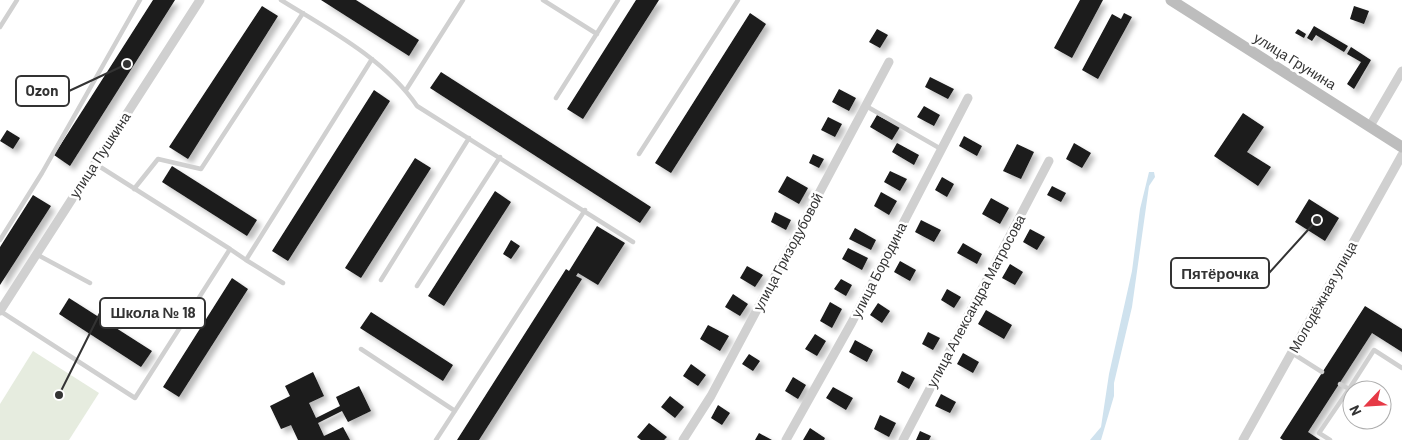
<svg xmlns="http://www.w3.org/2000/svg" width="1402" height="440" font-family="Barlow,sans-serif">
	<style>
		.green { fill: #e6ecdf }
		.water { fill: #cfe2ee }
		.building { fill: #1a1a1a; filter: url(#shadow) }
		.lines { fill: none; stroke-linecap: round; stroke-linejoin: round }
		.lane { stroke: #d0d0d0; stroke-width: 4.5 }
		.street { stroke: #d0d0d0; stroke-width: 9 }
		.secondary { stroke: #bdbdbd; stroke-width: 11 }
		.labels { text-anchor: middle; stroke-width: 5; stroke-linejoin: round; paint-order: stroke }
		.street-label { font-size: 14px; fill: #333; stroke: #fff }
		.leader { fill: none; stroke: #333; stroke-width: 2 }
		.callout-dot { fill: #333; stroke: #fff; stroke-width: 2 }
		.callout { fill: #fff; stroke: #333; stroke-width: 2 }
		.callout-label { font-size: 15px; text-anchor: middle; font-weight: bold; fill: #333 }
	</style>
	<defs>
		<filter id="shadow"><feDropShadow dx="4.5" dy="4.5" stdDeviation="2.5" flood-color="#0004"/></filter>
	</defs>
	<rect width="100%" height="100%" fill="#fff"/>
	<!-- green -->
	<path class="green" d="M33,351L99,393L69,440H0V404Z"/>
	<!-- water -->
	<path class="water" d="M1149,172H1154L1155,177L1149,186L1132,307L1114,383V396L1101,440H1090L1101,427L1109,374L1132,271L1140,209Z"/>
	<!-- building -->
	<path class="building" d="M153,0H175L70,166L54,155Z
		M321,0H356L419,40L409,56Z
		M636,0H659L583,119L567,109Z
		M1080,0H1103L1072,58L1054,48Z
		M262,6L278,16L188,159L169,147Z
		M1354,6L1369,11L1364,24L1350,19Z
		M750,13L766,24L671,173L655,163Z
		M1124,13L1132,17L1098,79L1082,70L1112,14L1121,19Z
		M1314,26L1348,46L1344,52L1316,35L1312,41L1307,38Z
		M877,29L888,35L880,48L869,42Z
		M1298,29L1306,34L1304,38L1295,33Z
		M1351,47L1371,60L1354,89L1347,84L1361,62L1347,54Z
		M441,72L651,207L640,223L430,88Z
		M930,77L954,89L948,99L925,87Z
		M839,89L856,98L849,111L832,102Z
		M374,90L390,101L288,261L272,251Z
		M924,106L940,115L934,126L917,117Z
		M1243,113L1264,127L1247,152L1271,167L1258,186L1214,156Z
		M877,115L900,127L892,140L870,127Z
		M828,117L842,124L835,137L821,130Z
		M7,130L20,138L13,149L0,141Z
		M964,136L982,146L977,156L959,146Z
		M897,143L919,155L914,165L892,152Z
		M1074,143L1091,153L1082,168L1066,159Z
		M1017,144L1034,152L1021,179L1003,171Z
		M813,154L824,159L819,168L809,163Z
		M415,158L431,168L361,278L345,268Z
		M172,166L257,220L247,236L162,182Z
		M890,171L907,179L900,191L884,182Z
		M787,176L808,188L799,204L778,192Z
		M942,177L954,184L947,197L935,190Z
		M1052,186L1066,193L1061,202L1047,195Z
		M495,191L511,202L444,306L428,296Z
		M881,192L897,201L889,215L874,206Z
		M33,195L51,206L0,285V247Z
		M991,198L1009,208L1000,224L982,214Z
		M1309,199L1339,218L1325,241L1295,222Z
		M775,212L791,220L786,230L771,222Z
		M921,220L941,230L934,242L915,232Z
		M597,226L625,243L598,285L578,273L576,276L582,279L479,440H457L566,269L569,271Z
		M855,228L876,240L871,250L849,239Z
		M1030,229L1045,237L1037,250L1023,242Z
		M511,240L520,246L511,259L503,254Z
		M963,243L982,254L977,264L957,253Z
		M848,248L868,258L862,270L842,259Z
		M900,261L916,270L910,281L894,272Z
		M1010,264L1023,272L1015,285L1002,278Z
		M747,266L763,275L755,287L740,278Z
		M232,278L248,289L179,397L163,387Z
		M841,279L852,285L846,296L834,289Z
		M947,289L961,297L954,308L941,300Z
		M733,294L748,304L740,316L725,307Z
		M69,298L152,351L141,367L59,314Z
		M830,302L842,309L832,328L820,321Z
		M878,303L890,311L882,323L870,315Z
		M1365,306L1402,329V352L1372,333L1308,432L1320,440H1283L1280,438Z
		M986,310L1012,325L1004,339L978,324Z
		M371,312L453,365L443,381L360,328Z
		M708,325L729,336L720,351L700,339Z
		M928,332L940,338L933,350L922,344Z
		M815,334L826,341L817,356L805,349Z
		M855,340L873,350L867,362L849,352Z
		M963,353L979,362L973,373L957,364Z
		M749,354L760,361L753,371L742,364Z
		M691,364L706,375L698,386L683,376Z
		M902,371L915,378L909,389L897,382Z
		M313,372L324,396L309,403L316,418L340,406L336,397L359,386L371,411L348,422L342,411L318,423L324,436L343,427L350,440H298L291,425L281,429L270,406L290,396L285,386Z
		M793,377L806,385L798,399L785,391Z
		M833,387L853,398L846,410L826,398Z
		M941,394L956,402L950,413L935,406Z
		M670,396L684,407L675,418L661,407Z
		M718,405L730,413L722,425L711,418Z
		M880,415L896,423L889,437L874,429Z
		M649,423L667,437L664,440H641L637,437Z
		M810,428L825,438L824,440H803Z
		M920,431L931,436L929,440H916Z
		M759,433L772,440H755Z"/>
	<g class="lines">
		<!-- lane -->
		<path class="lane" d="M281,0C328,29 385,59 417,106L633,242
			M543,0L597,34
			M0,27L17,0
			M406,90L463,0
			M556,98L618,0
			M866,106L941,149
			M639,154L738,0
			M134,189L158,159L201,169L303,13
			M0,240L42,173L140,0
			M230,249L246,260L372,59
			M36,254L90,283
			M246,260L283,283
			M381,280L469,138
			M417,286L500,157
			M0,311L135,398L230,249L94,163
			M361,349L455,411
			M1292,353L1322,372
			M1340,384L1349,389L1374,350L1402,368
			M436,440L585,210
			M1330,440L1319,433L1349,389"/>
		<!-- street -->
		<path class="street" d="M1370,126L1402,71
			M0,311L200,0
			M683,440L711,396L889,62
			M786,440L852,322L968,98
			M903,440L1049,161
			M1243,440L1402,155"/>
		<!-- secondary -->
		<path class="secondary" d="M1171,0L1402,147"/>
	</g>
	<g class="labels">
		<!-- street labels -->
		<g class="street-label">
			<text transform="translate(1295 61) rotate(32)" y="5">улица Грунина</text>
			<text transform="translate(100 155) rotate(-57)" y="5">улица Пушкина</text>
			<text transform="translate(788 252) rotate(-62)" y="5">улица Гризодубовой</text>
			<text transform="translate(879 270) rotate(-63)" y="5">улица Бородина</text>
			<text transform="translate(1323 297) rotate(-61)" y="5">Молодёжная улица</text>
			<text transform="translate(976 301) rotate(-62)" y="5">улица Александра Матросова</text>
		</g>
	</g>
	<!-- callouts -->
	<path class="leader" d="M127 64L69 91M1317 220L1269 273M59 395L100 313"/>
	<g class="callout-dot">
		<circle cx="127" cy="64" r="5"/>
		<circle cx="1317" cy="220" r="5"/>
		<circle cx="59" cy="395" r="5"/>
	</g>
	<g class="callout">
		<rect x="16" y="76" width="53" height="30" rx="5"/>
		<rect x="1171" y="258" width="98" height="30" rx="5"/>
		<rect x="100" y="298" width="105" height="30" rx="5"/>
	</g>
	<g class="callout-label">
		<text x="42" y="96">Ozon</text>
		<text x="1220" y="279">Пятёрочка</text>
		<text x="153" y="318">Школа № 18</text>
	</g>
	<!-- north arrow -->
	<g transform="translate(1367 405) rotate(245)"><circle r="24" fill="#ffffff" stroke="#adadad"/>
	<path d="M0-4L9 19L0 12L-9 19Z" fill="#e63946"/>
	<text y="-8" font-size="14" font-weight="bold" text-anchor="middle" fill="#333333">N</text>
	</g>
</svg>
